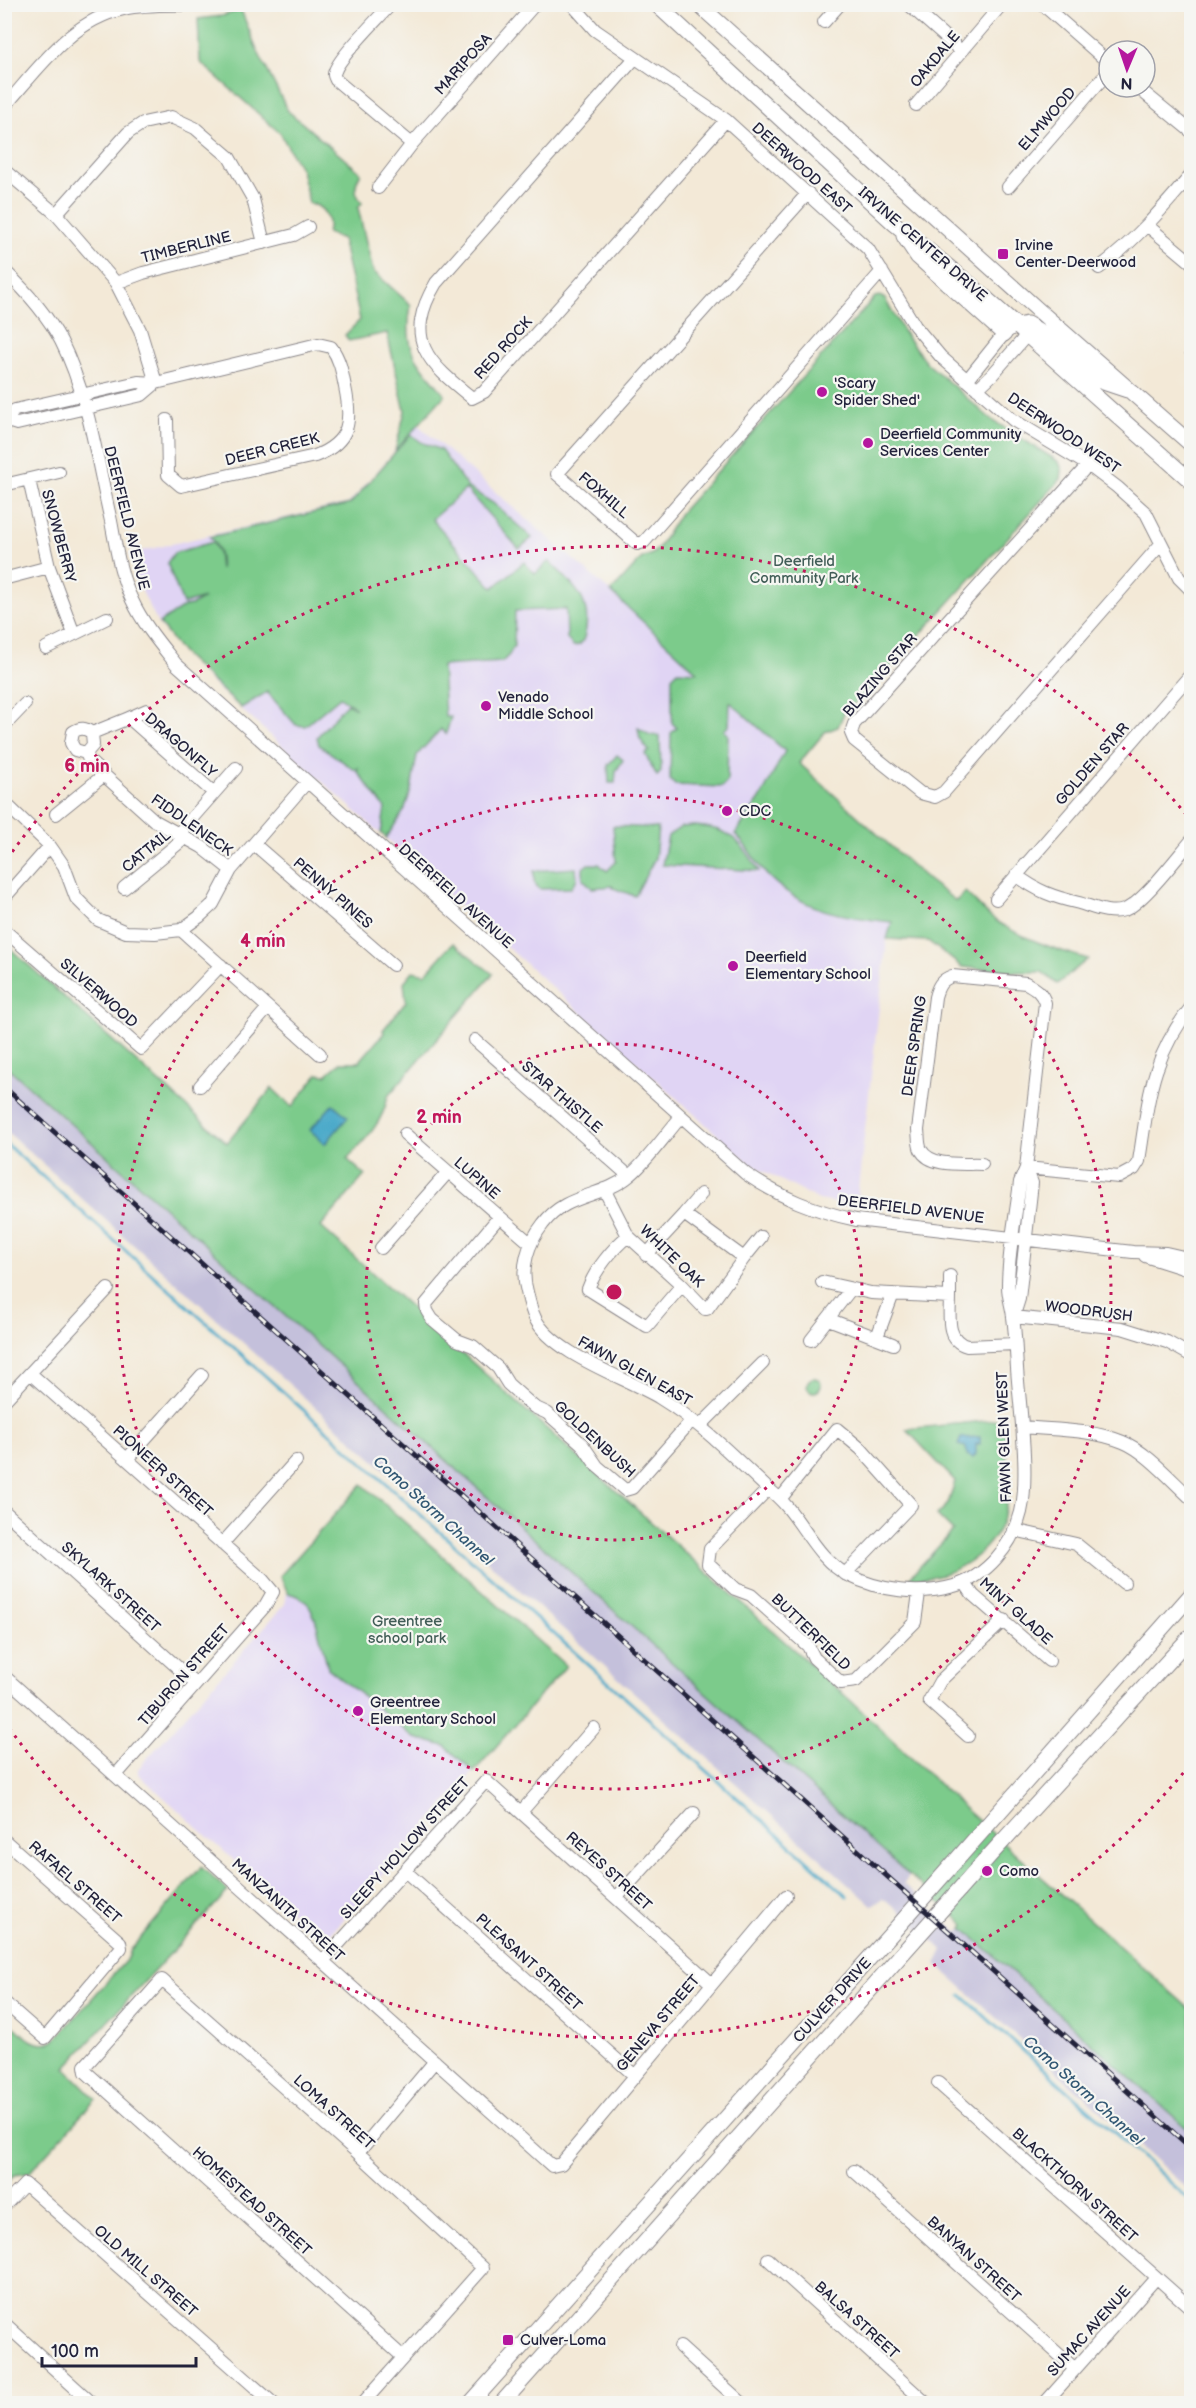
<svg xmlns="http://www.w3.org/2000/svg" width="1196" height="2408" font-family="'Balsamiq Sans',sans-serif">
	<style>
		.built { fill: #e0d4f4 }
		.industrial { fill: #c4c0db }
		.green { fill: #7bcb8b; stroke: #4e7663; stroke-width: 1.5 }
		.water { fill: #4aa9c9; stroke: #366682; stroke-width: 1.5 }
		.lines { fill: none; stroke-linecap: round; stroke-linejoin: round }
		.stream { stroke: #4aa9c9; stroke-width: 3 }
		.minor-casing { stroke: #8a8689; stroke-width: 14 }
		.major-casing { stroke: #8a8689; stroke-width: 17 }
		.minor { stroke: #fff; stroke-width: 12 }
		.major { stroke: #fff; stroke-width: 15 }
		.rail-casing { stroke: #22223b; stroke-width: 5 }
		.rail { stroke: #f6f6f2; stroke-width: 3; stroke-dasharray: 9; stroke-linecap: butt }
		.ring { fill: none; stroke: #c2185b; stroke-width: 3; stroke-dasharray: 3 6 }
		.poi-dot { fill: #b5179e; stroke: #f6f6f2; stroke-width: 2 }
		.labels { text-anchor: middle; stroke-width: 4.5; stroke-linejoin: round; paint-order: stroke }
		.street-label { font-size: 15px; fill: #22223b; stroke: #f6f6f2 }
		.poi-label { font-size: 15px; fill: #22223b; stroke: #f6f6f2; text-anchor: start }
		.park-label { font-size: 15px; fill: #415d57; stroke: #f6f6f2 }
		.water-label { font-size: 16px; font-style: italic; fill: #325874; stroke: #f6f6f2 }
		.centre { fill: #c2185b; stroke: #f6f6f2; stroke-width: 3 }
		.ring-label { font-size: 18px; text-anchor: middle; font-weight: bold; fill: #c2185b; stroke: #f6f6f2; stroke-width: 4.5; stroke-linejoin: round; paint-order: stroke }
	</style>
	<rect width="100%" height="100%" fill="#f6f6f2"/>
	<filter id="ink" filterUnits="userSpaceOnUse"><feTurbulence type="fractalNoise" baseFrequency=".0167" numOctaves="2"/><feDisplacementMap in="SourceGraphic" scale="12" xChannelSelector="R" yChannelSelector="G"/><feConvolveMatrix kernelMatrix="1 2 1 2 8 2 1 2 1" color-interpolation-filters="sRGB"/></filter>
	<filter id="wash" filterUnits="userSpaceOnUse"><feTurbulence type="fractalNoise" baseFrequency=".008" numOctaves="4" result="noise"/><feDisplacementMap in="SourceGraphic" scale="24" xChannelSelector="R" yChannelSelector="G"/><feGaussianBlur stdDeviation="1.35" result="paint"/><feColorMatrix in="noise" values="0 0 0 0 0 0 0 0 0 0 0 0 0 0 0 0 0 1.4 0 .05"/><feComposite in="paint" operator="in"/></filter>
	<g filter="url(#wash)">
		<rect width="100%" height="100%" fill="#f3e9d7"/>
		<!-- built -->
		<path class="built" d="M418,425L611,592L921,874L903,888L887,939L856,1206L819,1200L750,1164L214,685L184,655L158,624L142,591L129,554L349,503Z
			M362,1484L525,1713L328,1937L323,1939L319,1937L138,1774V1769L285,1604L288,1587Z"/>
		<!-- industrial -->
		<path class="industrial" d="M5,1066L909,1875L904,1884L958,1932L963,1928L1191,2132V2192L936,1964L943,1950L888,1901L882,1899L873,1906L5,1130Z"/>
		<!-- green -->
		<path class="green" d="M241,10L258,52L288,111L361,173C354,184 354,193 362,203L358,208L373,271L411,305C402,352 419,362 445,395L395,451L405,411L387,333L349,341L345,335L360,320L342,239L327,233C331,218 324,206 309,203L301,170L280,133L200,62L198,19L222,16Z
			M880,296L885,299L906,336L926,362L992,420L1059,462L1062,470L1061,479L870,690L845,711L838,727L825,732L799,763L928,880L956,901L965,892C974,900 983,911 992,918C1016,936 1059,951 1088,959L1057,984L1042,972H1015L962,967L928,941L887,939L892,922C846,917 805,912 770,878C756,865 749,847 735,834L760,799L785,751L730,702L729,726L724,730L728,735L727,782L722,787L675,785L670,780L671,733L677,728L672,723V677L678,671L697,672L611,592L642,558L652,554L659,547L680,513L875,297Z
			M411,434L421,442L441,450L468,488L493,503L532,538L519,549L466,489L432,519L493,588L524,562L535,574L549,561C572,585 593,598 585,634C583,642 581,646 573,646L567,639L566,609L515,611L514,646L509,655L502,662L442,666L445,717H451L446,734L441,729L417,755L411,790L404,811L386,838L381,833L385,808L357,771L358,768L355,770L319,745L317,737L347,703L356,708L340,697L305,726L296,725L267,692L241,708L182,653L159,623L185,606L192,605L204,598L183,604L167,563L174,553L213,542L218,552L220,570C222,558 218,545 210,537L350,504Z
			M638,728L650,735L660,736L661,772L657,776L645,754L649,751L640,739Z
			M617,755L623,760L616,771L615,783H609L608,765Z
			M613,826L658,828L655,858L635,896L613,888V886L592,888L583,879V868L588,864H599L607,871L616,862Z
			M694,826C729,827 742,842 759,871L662,865L668,836L681,827Z
			M576,868L577,879L571,888L539,889L534,882V871Z
			M453,943L493,974L388,1096C383,1123 365,1140 347,1159L365,1175L321,1227L850,1700L962,1806L1191,2010V2132L963,1928L965,1925L5,1065V944L227,1143L272,1088L292,1107L318,1074L326,1075L341,1062H359L384,1033L383,1030L406,1002L404,982L413,971L425,974Z
			M807 1385a7 7 0 1 1 14 0a7 7 0 1 1-14 0Z
			M1004,1419C1005,1445 1009,1473 1007,1499C1002,1549 956,1580 909,1578L953,1531L937,1515L948,1504L955,1481L906,1429Z
			M362,1484L566,1666L474,1772L445,1746L415,1738L328,1668L315,1618L307,1602L298,1596L288,1593L280,1576Z
			M201,1867L228,1891L65,2068L96,2099L29,2173L14,2175L5,2186V2017C18,2029 35,2052 54,2041L128,1958L131,1949Z"/>
		<!-- water -->
		<path class="water" d="M333,1104L348,1117L325,1144L310,1130Z
			M980,1437V1444H976V1454L973,1458L967,1455L966,1447L958,1445L961,1438Z"/>
		<g class="lines">
			<!-- stream -->
			<path class="stream" d="M4,1142L847,1896
				M961,1995L1192,2202"/>
		</g>
	</g>
	<g filter="url(#ink)">
		<g class="lines">
			<defs>
				<path id="minor" d="M391,4C379,18 340,56 335,71C333,75 334,76 336,80L412,144
					M572,4L595,30L726,120L868,249L915,326L941,357L1013,420L1088,465L1117,487L1146,513L1179,578L1192,591
					M908,4L961,51
					M1042,4L1109,63
					M824,22L840,4
					M635,58L436,283C402,340 428,363 472,398L484,392L726,120
					M1137,87L1192,132
					M916,105L1002,4
					M4,107C39,68 71,20 124,9C149,3 178,6 203,4
					M4,170L56,214L116,283L140,330L156,383
					M1008,187L1109,71
					M378,188L412,144L535,4
					M808,193L557,474L637,544L644,542L882,271
					M56,214L128,133L143,123L171,117L195,128L229,157L253,199L264,243
					M1148,226L1192,263
					M1099,268C1135,241 1162,209 1192,174
					M4,270C26,291 47,314 61,341C89,396 97,462 111,521C116,547 120,576 132,600C143,624 160,644 176,664L746,1174C781,1198 815,1211 856,1220L1133,1252L1166,1253L1192,1259
					M116,283L143,273L294,235L308,227
					M1191,351L1192,350
					M967,380L1004,334L1011,329
					M977,389L992,375L1033,328
					M4,420L17,424L142,395L156,383
					M5,420L15,410L138,382L156,383L318,344L331,347C340,359 342,372 345,387C352,420 351,442 315,456L181,486L168,475L167,420
					M1088,465L854,724L851,733L854,740L920,793L935,797L944,792L1161,544
					M29,480L49,567L74,634
					M4,485L59,472
					M7,578L49,567
					M46,648L107,618
					M129,718L147,710
					M4,726L25,704
					M92,733C85,728 81,727 73,732L71,743L75,750L86,753L90,762L104,775L155,821L202,847L231,870
					M92,733L129,718L214,793
					M86,753L93,745L92,733
					M4,802L50,846L64,866L76,898L98,920L126,932L155,933L181,930L199,917L213,904L231,870L307,782
					M56,814L104,775
					M179,833L236,768
					M254,844L393,965
					M1016,875C1037,891 1053,897 1079,903C1093,907 1110,915 1124,910C1142,904 1178,856 1192,840
					M124,888L186,837
					M4,898L50,846
					M996,899L1192,673
					M4,930L141,1049L221,965
					M181,930L320,1054
					M475,1040L629,1176
					M200,1086L268,1008
					M680,1118C666,1134 645,1164 629,1176C602,1198 566,1193 543,1224C528,1243 520,1268 527,1292C529,1301 531,1310 535,1318C552,1354 627,1378 660,1398C701,1423 734,1457 768,1489C800,1511 812,1557 848,1575C880,1591 919,1596 954,1586C986,1577 1013,1545 1021,1512C1029,1478 1021,1416 1018,1381C1016,1360 1016,1338 1013,1317C1012,1306 1008,1297 1008,1286C1008,1252 1016,1216 1020,1182L1026,1168L1045,1003C1042,992 1035,988 1026,983L952,976C941,980 938,986 935,997L918,1130C919,1137 918,1144 921,1150C931,1168 964,1163 982,1164
					M405,1134L530,1243
					M1026,1168L1119,1177L1134,1169L1139,1161C1149,1098 1150,1059 1192,1006
					M604,1189L628,1236L682,1285L705,1309H707L744,1258L684,1214L646,1255
					M684,1214L701,1194
					M499,1217L426,1304L427,1311L432,1319L457,1340L473,1346L498,1368L508,1384L534,1407L547,1413L582,1444L597,1466L625,1490L632,1488L692,1420
					M628,1236C612,1249 595,1270 588,1289L647,1326L682,1285
					M381,1248L448,1172
					M1145,1256L1192,1271
					M744,1258L761,1237
					M950,1276V1297
					M822,1282L871,1293L950,1297C950,1315 945,1340 967,1346L1015,1344
					M1014,1315L1019,1299L1032,1183L1026,1168
					M1013,1317L1122,1328L1167,1342L1192,1356
					M828,1319L893,1344
					M877,1337L893,1294
					M811,1340L851,1289
					M31,1374L263,1580L273,1592L265,1606L116,1775
					M4,1401L108,1289
					M700,1426L763,1363
					M1022,1427C1054,1430 1092,1429 1123,1442C1146,1451 1173,1482 1192,1499
					M127,1459L202,1375
					M768,1489L710,1549L708,1564L735,1589L751,1595L808,1646L814,1658L841,1683L856,1681L915,1622L919,1593
					M781,1498L837,1429L861,1449L911,1505L845,1574
					M4,1511L196,1684
					M1014,1530L1076,1544L1124,1583
					M222,1544L296,1461
					M965,1583L973,1595L1049,1661
					M4,1676L552,2166L561,2164L786,1896
					M968,1736L929,1701L940,1681L1004,1620
					M521,1812L594,1728
					M4,1840L120,1942L121,1948L45,2038L4,2002
					M405,1871L634,2075
					M617,1897L694,1813
					M323,1961L486,1781L712,1984
					M938,2083L1192,2309
					M358,2153L435,2061
					M854,2171L1075,2369
					M4,2206L25,2184L274,2404
					M768,2259L927,2404
					M4,2323L93,2404
					M680,2347L743,2404
					M362,2404L483,2268L358,2153L162,1980L85,2066L86,2072L403,2357
					M1044,2404L1156,2278"/>
				<path id="major" d="M656,4L895,224L972,286L1192,482
					M698,4L1037,309L1192,445
					M904,236L918,257L1004,334
					M1019,326L1027,324L1044,334L1100,381L1127,390
					M470,2404L891,1934L1192,1594
					M501,2404L991,1854L1192,1635"/>
			</defs>
			<!-- minor casing -->
			<use href="#minor" class="minor-casing"/>
			<!-- major casing -->
			<use href="#major" class="major-casing"/>
			<!-- minor -->
			<use href="#minor" class="minor"/>
			<!-- major -->
			<use href="#major" class="major"/>
			<defs>
				<path id="rail" d="M4,1087L1192,2149"/>
			</defs>
			<!-- rail casing -->
			<use href="#rail" class="rail-casing"/>
			<!-- rail -->
			<use href="#rail" class="rail"/>
		</g>
	</g>
	<!-- distance rings -->
	<g class="ring">
		<circle cx="614" cy="1292" r="248"/>
		<circle cx="614" cy="1292" r="497"/>
		<path d="M1189 1766A745 745 0 0 1 7 1725M7 859A745 745 0 0 1 1189 818"/>
	</g>
	<!-- markers -->
	<g class="poi-dot">
		<rect x="997" y="248" width="12" height="12" rx="3"/>
		<circle cx="822" cy="392" r="6"/>
		<circle cx="868" cy="443" r="6"/>
		<circle cx="486" cy="706" r="6"/>
		<circle cx="727" cy="811" r="6"/>
		<circle cx="733" cy="966" r="6"/>
		<circle cx="358" cy="1711" r="6"/>
		<circle cx="987" cy="1871" r="6"/>
		<rect x="502" y="2334" width="12" height="12" rx="3"/>
	</g>
	<g class="labels">
		<!-- street labels -->
		<g class="street-label">
			<text transform="translate(935 59) rotate(-50)" y="5">OAKDALE</text>
			<text transform="translate(463 64) rotate(-48)" y="5">MARIPOSA</text>
			<text transform="translate(1047 119) rotate(-49)" y="5">ELMWOOD</text>
			<text transform="translate(802 168) rotate(42)" y="5">DEERWOOD EAST</text>
			<text transform="translate(923 244) rotate(41)" y="5">IRVINE CENTER DRIVE</text>
			<text transform="translate(186 247) rotate(-14)" y="5">TIMBERLINE</text>
			<text transform="translate(503 348) rotate(-48)" y="5">RED ROCK</text>
			<text transform="translate(1064 433) rotate(34)" y="5">DEERWOOD WEST</text>
			<text transform="translate(272 449) rotate(-14)" y="5">DEER CREEK</text>
			<text transform="translate(604 495) rotate(41)" y="5">FOXHILL</text>
			<text transform="translate(127 518) rotate(76)" y="5">DEERFIELD AVENUE</text>
			<text transform="translate(59 536) rotate(75)" y="5">SNOWBERRY</text>
			<text transform="translate(880 675) rotate(-49)" y="5">BLAZING STAR</text>
			<text transform="translate(181 745) rotate(41)" y="5">DRAGONFLY</text>
			<text transform="translate(1092 764) rotate(-49)" y="5">GOLDEN STAR</text>
			<text transform="translate(192 825) rotate(35)" y="5">FIDDLENECK</text>
			<text transform="translate(146 851) rotate(-39)" y="5">CATTAIL</text>
			<text transform="translate(333 893) rotate(41)" y="5">PENNY PINES</text>
			<text transform="translate(456 896) rotate(42)" y="5">DEERFIELD AVENUE</text>
			<text transform="translate(99 993) rotate(41)" y="5">SILVERWOOD</text>
			<text transform="translate(914 1046) rotate(-82)" y="5">DEER SPRING</text>
			<text transform="translate(562 1097) rotate(41)" y="5">STAR THISTLE</text>
			<text transform="translate(477 1178) rotate(41)" y="5">LUPINE</text>
			<text transform="translate(911 1209) rotate(7)" y="5">DEERFIELD AVENUE</text>
			<text transform="translate(672 1256) rotate(44)" y="5">WHITE OAK</text>
			<text transform="translate(1089 1311) rotate(7)" y="5">WOODRUSH</text>
			<text transform="translate(635 1371) rotate(29)" y="5">FAWN GLEN EAST</text>
			<text transform="translate(1004 1437) rotate(-92)" y="5">FAWN GLEN WEST</text>
			<text transform="translate(595 1439) rotate(43)" y="5">GOLDENBUSH</text>
			<text transform="translate(163 1471) rotate(42)" y="5">PIONEER STREET</text>
			<text transform="translate(111 1587) rotate(42)" y="5">SKYLARK STREET</text>
			<text transform="translate(1016 1611) rotate(42)" y="5">MINT GLADE</text>
			<text transform="translate(811 1632) rotate(44)" y="5">BUTTERFIELD</text>
			<text transform="translate(184 1675) rotate(-49)" y="5">TIBURON STREET</text>
			<text transform="translate(405 1848) rotate(-48)" y="5">SLEEPY HOLLOW STREET</text>
			<text transform="translate(609 1871) rotate(42)" y="5">REYES STREET</text>
			<text transform="translate(75 1882) rotate(41)" y="5">RAFAEL STREET</text>
			<text transform="translate(288 1910) rotate(42)" y="5">MANZANITA STREET</text>
			<text transform="translate(529 1962) rotate(42)" y="5">PLEASANT STREET</text>
			<text transform="translate(832 2000) rotate(-48)" y="5">CULVER DRIVE</text>
			<text transform="translate(658 2023) rotate(-50)" y="5">GENEVA STREET</text>
			<text transform="translate(334 2112) rotate(42)" y="5">LOMA STREET</text>
			<text transform="translate(1075 2185) rotate(42)" y="5">BLACKTHORN STREET</text>
			<text transform="translate(252 2201) rotate(42)" y="5">HOMESTEAD STREET</text>
			<text transform="translate(974 2259) rotate(42)" y="5">BANYAN STREET</text>
			<text transform="translate(146 2271) rotate(41)" y="5">OLD MILL STREET</text>
			<text transform="translate(857 2320) rotate(42)" y="5">BALSA STREET</text>
			<text transform="translate(1089 2331) rotate(-48)" y="5">SUMAC AVENUE</text>
		</g>
		<!-- poi labels -->
		<g class="poi-label">
			<text x="1015" y="250">Irvine<tspan x="1015" dy="17">Center-Deerwood</tspan></text>
			<text x="834" y="388">'Scary<tspan x="834" dy="17">Spider Shed'</tspan></text>
			<text x="880" y="439">Deerfield Community<tspan x="880" dy="17">Services Center</tspan></text>
			<text x="498" y="702">Venado<tspan x="498" dy="17">Middle School</tspan></text>
			<text x="739" y="816">CDC</text>
			<text x="745" y="962">Deerfield<tspan x="745" dy="17">Elementary School</tspan></text>
			<text x="370" y="1707">Greentree<tspan x="370" dy="17">Elementary School</tspan></text>
			<text x="999" y="1876">Como</text>
			<text x="520" y="2345">Culver-Loma</text>
		</g>
		<!-- park labels -->
		<g class="park-label">
			<text x="804" y="566">Deerfield<tspan x="804" dy="17">Community Park</tspan></text>
			<text x="407" y="1626">Greentree<tspan x="407" dy="17">school park</tspan></text>
		</g>
		<!-- water labels -->
		<g class="water-label">
			<text transform="translate(434 1510) rotate(42)" y="6">Como Storm Channel</text>
			<text transform="translate(1084 2090) rotate(42)" y="6">Como Storm Channel</text>
		</g>
	</g>
	<circle cx="614" cy="1292" r="9" class="centre"/>
	<g class="ring-label">
		<text x="87" y="772">6 min</text>
		<text x="263" y="947">4 min</text>
		<text x="439" y="1123">2 min</text>
	</g>
	<!-- margin -->
	<rect width="1196" height="2408" fill="none" stroke="#f6f6f2" stroke-width="24"/>
	<!-- north arrow -->
	<g transform="translate(1127 69) rotate(182)"><circle r="28" fill="#f6f6f2" stroke="#a1a1a9" stroke-width="1.5"/>
	<path d="M0-4.5L10 22L0 15L-10 22Z" fill="#b5179e"/>
	<text y="-9" font-size="16" font-weight="bold" text-anchor="middle" fill="#22223b">N</text>
	</g>
	<!-- scale -->
	<path d="M42 2357v9h154v-9" fill="none" stroke="#22223b" stroke-width="3"/>
	<text x="51" y="2357" font-size="18" fill="#22223b" stroke="#f6f6f2" stroke-width="4.5" paint-order="stroke">100 m</text>
</svg>
